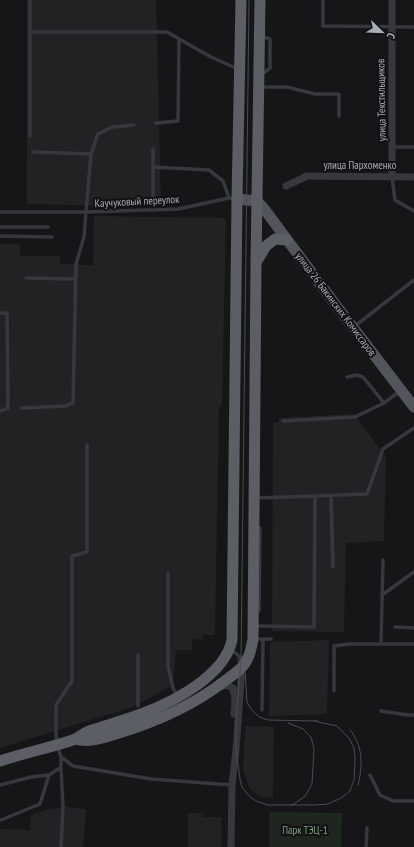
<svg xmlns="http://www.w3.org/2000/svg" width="414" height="847" font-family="'PT Sans Narrow',sans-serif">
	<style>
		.built { fill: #222225 }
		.green { fill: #1e261f }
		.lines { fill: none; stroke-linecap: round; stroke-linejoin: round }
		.service { stroke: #37383d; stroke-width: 3.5 }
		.minor { stroke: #37383d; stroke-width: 7 }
		.primary { stroke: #53555c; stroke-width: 11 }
		.trunk { stroke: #5b5e65; stroke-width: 11 }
		.tram { stroke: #4a4c52; stroke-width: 1 }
		.labels { text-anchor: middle; stroke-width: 4; stroke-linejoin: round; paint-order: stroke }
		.street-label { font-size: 11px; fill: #a8adb8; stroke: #111113 }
		.park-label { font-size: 11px; fill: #7fa381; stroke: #111113 }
	</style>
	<rect width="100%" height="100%" fill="#161618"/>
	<!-- built -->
	<path class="built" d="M27,0H156L161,204L116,206L27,204Z
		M94,216L226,218L222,406L219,407L215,635H203V640L192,639V650H176L173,685L133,707L0,748V244H19L21,256H60V264L93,265Z
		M354,414L386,457L384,541L346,543L344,632L272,631L273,423H278L279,418Z
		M329,640L327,714L269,716L270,642Z
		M245,726L274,727L273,798L262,797L250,789L243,771Z
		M65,807L86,809L83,847H0V829L30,830L31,815L45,810Z
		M188,813H203V817H221L222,847H188Z"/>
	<!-- green -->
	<path class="green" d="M269,812L342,813L341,847H269Z"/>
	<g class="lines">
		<!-- service -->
		<path class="service" d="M30,0V32H167L211,57L238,69
			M323,0V26L414,27
			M30,32V136
			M261,75L270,68V39L261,36
			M260,87H287L315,94H339V116
			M156,123L178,121L179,39
			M393,147H414
			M33,152L91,154
			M153,167V149
			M392,177L395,200L414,211
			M153,197V167L209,170L223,181L229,198
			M0,212H86L91,154L98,134L112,127L134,125
			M0,227H48
			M0,236L52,237
			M26,278L75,279
			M0,313H7L8,408L0,411
			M355,326L414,280
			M347,377L357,375L363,377L384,403L400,391
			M22,408L65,406L73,403L76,264L84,237L86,212L178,209L229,198L236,199
			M283,421L355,417L384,403
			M331,496L333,567
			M256,498L315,496
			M256,527L260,528L259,611
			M168,574V666L173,688L177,696
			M382,595L414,572
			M258,626L314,627L315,496L367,494L383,449L414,428
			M395,627L414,628
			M254,639H271
			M381,643L383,560
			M230,651L236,653L241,659
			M334,691V646L350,644H414
			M138,706V655
			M262,710L263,639
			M381,711L408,715H414
			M61,757L73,766L151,779L232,785
			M61,767L63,807L61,847
			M370,775L380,795L393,801H414
			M0,785L31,777L49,775L61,767V757L57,745L56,734V705L72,681V556L87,552V445
			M1,820L40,804L49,775
			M366,847L367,828"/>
		<!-- minor -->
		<path class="minor" d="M392,0V177
			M286,186L307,176L414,177
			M221,687L227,685L233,688L235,700L234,714
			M231,847L232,785L236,750L242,666L241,659"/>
		<!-- primary -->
		<path class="primary" d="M237,199L257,201L265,210L335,304L414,407"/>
		<!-- trunk -->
		<path class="trunk" d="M257,261L266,246L275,239L287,240
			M75,739C89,743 102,738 116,734C156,722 193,706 226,680C230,677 236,673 240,669C249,661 251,650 253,639L256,263L260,0
			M0,761C24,753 49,748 73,740C79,738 83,733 89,731C107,725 126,720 144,713C175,701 225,675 232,640L237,199L241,0"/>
		<!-- tram -->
		<path class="tram" d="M249,0L241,659L236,720V750L240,779L242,787L250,797L256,801L268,805H314L328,804L341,798L350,791L354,780L355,759L354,748L349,738L337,726L314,721
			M245,671L247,702L251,709L259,717L268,720L318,721
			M288,723L303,729L311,737L314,749L312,784L305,796L294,804L290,805
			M350,730C363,745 363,766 358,785"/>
	</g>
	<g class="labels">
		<!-- street labels -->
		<g class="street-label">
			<text transform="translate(381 100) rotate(-91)" y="4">улица Текстильщиков</text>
			<text x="360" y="169">улица Пархоменко</text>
			<text transform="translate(137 201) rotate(-3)" y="4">Каучуковый переулок</text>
			<text transform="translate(336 304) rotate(53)" y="4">улица 26 Бакинских Комиссаров</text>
		</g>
		<!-- park labels -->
		<g class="park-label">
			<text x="305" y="834">Парк ТЭЦ-1</text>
		</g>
	</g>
	<!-- north arrow -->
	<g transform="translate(382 32) rotate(113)" stroke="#111113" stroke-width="3" paint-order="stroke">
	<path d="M0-3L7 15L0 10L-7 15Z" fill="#a8adb8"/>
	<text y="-6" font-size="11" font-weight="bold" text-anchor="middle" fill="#a8adb8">С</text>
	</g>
</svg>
